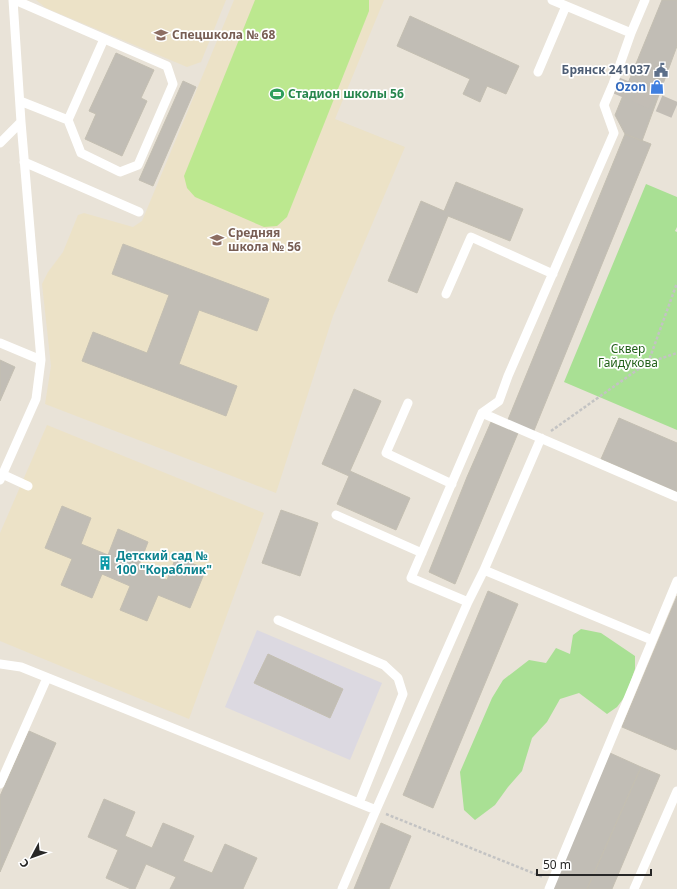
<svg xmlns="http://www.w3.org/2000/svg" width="677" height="889" font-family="'Noto Sans',sans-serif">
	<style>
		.industrial { fill: #dcd9e1 }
		.education { fill: #ece2c7 }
		.green { fill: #a9e094 }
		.pitch { fill: #bce88f }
		.building { fill: #c1bdb5; stroke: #c4bfb2 }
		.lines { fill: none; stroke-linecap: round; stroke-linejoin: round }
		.street-tunnel { stroke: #c2bdb5; stroke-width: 17; stroke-dasharray: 17 8; stroke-linecap: butt }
		.path { stroke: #c3c3c3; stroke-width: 2.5; stroke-dasharray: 3 2; stroke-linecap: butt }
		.lane { stroke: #fff; stroke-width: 9 }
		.labels { text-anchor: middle; stroke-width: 3.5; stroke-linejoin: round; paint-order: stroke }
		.education-label { font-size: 12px; font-weight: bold; fill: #785e54; stroke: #fff; text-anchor: start }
		.service-label { font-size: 12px; font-weight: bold; fill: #4e5e75; stroke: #fff; text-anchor: end }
		.shop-label { font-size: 12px; font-weight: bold; fill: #366cbe; stroke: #fff; text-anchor: end }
		.leisure-label { font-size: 12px; font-weight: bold; fill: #27864d; stroke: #fff; text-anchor: start }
		.park-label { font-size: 12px; fill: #23611a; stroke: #fff }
		.culture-label { font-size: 12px; font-weight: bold; fill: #0d838f; stroke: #fff; text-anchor: start }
	</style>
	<rect width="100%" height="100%" fill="#e9e3d8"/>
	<!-- industrial -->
	<path class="industrial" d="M257,630L382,683L350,760L225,707Z"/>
	<!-- education -->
	<path class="education" d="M36,0H226L201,62L187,67L46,8Z
		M234,0H384L335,119L405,147L333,316L276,493L45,404L51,366L42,284L48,272L63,252L78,215L84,213L133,227L142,221Z
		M47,425L264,513L189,719L0,641V533Z"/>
	<!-- green -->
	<path class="green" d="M646,184L677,197V227L675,231L677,232V430L564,382Z
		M581,629L601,633L635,656V669L626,695L617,707L607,714L579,693L560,699L547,722L532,738L522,771L508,787L495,805L475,820L464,810L460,772L492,698L503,680L529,660L546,663L556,648L570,654L573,635Z"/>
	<!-- pitch -->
	<path class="pitch" d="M255,0H369V11L287,217L277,226L264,227L195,197L187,188L184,176Z"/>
	<!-- building -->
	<path class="building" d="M662,0H677V46L642,141L625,134L615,115Z
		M410,16L519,66L506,94L487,86L480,102L463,94L470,79L397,46Z
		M116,53L154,70L141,98L147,101L122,156L85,139L96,114L89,111Z
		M183,81L196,87L153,186L139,180Z
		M625,134L651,144L533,433L507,422Z
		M456,182L523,209L510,241L448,216L417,293L388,281L421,201L444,211Z
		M123,244L269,299L257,331L199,310L179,364L237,386L226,416L82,361L93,332L147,353L169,295L112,274Z
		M0,360L15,367L0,401Z
		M354,389L381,401L350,471L410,498L396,530L337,504L349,476L322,464Z
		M619,418L677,443V492L601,459Z
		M491,422L518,433L455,584L429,572L467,477Z
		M62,506L91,518L81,544L108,555L118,529L148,542L138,568L167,580L176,557L206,569L190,608L158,595L147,621L120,610L130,586L102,574L92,598L61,585L72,559L45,548Z
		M281,510L318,523L300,576L262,563Z
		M488,591L518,604L433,808L403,795Z
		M677,596V747L676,750L622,727Z
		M268,654L343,689L330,718L254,683Z
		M29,731L56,743L0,872V796Z
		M610,753L641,767L587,889H553Z
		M641,767L660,775L612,889H587Z
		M104,799L135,812L125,836L152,848L163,823L194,836L183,861L212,873L225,844L257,858L243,889H170L176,877L146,864L135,889H131L106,878L118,850L88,837Z
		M381,823L411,836L389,889H354Z"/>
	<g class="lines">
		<!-- street-tunnel -->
		<path class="street-tunnel" d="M613,84L677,111"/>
		<!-- path -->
		<path class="path" d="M648,363L677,283
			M551,431L647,363L677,353
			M386,814L543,877"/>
		<!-- lane -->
		<path class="lane" d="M15,0L167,66L173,84L138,165L120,172L81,153L68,120L20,101
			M552,0L631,33
			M538,72L566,6
			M68,120L104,39
			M0,143L21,122
			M24,162L139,212
			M446,294L471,237L553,274
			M0,343L41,360
			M408,403L386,453L452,484
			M482,413L677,497
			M2,474L28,486
			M0,480L36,399L41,360L21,122L13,0
			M336,515L422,553
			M484,570L652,640
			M468,602L411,578L482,413L499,401L508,376L614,133L604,105L613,84L631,33L645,0
			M278,620L384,665L398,678L403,694L359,803
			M0,664L21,667L376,810
			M0,784L47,678
			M342,889L376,810L468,602L484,570L541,438
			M549,889L677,581
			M634,889L677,791"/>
	</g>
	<!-- icons -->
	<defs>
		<symbol id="school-bare" viewBox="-9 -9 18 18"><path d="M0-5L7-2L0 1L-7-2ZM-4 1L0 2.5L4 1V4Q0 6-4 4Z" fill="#8d6e63" stroke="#fff" stroke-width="2.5" paint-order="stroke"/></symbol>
		<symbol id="civic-bare" viewBox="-9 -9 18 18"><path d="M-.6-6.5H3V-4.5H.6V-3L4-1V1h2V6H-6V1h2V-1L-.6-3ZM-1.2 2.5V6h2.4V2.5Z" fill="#5c6f8a" stroke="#fff" stroke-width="2.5" paint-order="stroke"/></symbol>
		<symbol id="shop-bare" viewBox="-9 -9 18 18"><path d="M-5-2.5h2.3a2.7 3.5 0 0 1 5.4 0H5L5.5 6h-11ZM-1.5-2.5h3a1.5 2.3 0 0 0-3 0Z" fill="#3f7fe0" stroke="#fff" stroke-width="2.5" paint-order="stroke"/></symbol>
		<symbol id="stadium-bare" viewBox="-9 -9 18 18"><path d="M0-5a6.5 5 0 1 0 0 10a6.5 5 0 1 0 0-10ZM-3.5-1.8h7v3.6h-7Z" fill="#2e9e5b" stroke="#fff" stroke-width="2.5" paint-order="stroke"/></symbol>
		<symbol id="building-bare" viewBox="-9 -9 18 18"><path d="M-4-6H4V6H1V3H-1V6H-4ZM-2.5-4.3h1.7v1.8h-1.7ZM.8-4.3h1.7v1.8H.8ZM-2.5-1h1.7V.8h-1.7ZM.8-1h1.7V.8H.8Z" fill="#0f9aa8" stroke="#fff" stroke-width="2.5" paint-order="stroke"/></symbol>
	</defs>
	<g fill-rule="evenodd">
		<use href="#school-bare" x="151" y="25" width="20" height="20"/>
		<use href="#civic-bare" x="651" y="60" width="20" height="20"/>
		<use href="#shop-bare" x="647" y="77" width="20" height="20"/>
		<use href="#stadium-bare" x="267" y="84" width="20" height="20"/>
		<use href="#school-bare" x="207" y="230" width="20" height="20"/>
		<use href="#building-bare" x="95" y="553" width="20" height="20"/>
	</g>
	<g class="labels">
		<!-- education labels -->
		<g class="education-label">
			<text x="172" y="39">Спецшкола № 68</text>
			<text x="228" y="237">Средняя<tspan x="228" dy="14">школа № 56</tspan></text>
		</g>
		<!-- service labels -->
		<g class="service-label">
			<text x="650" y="74">Брянск 241037</text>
		</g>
		<!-- shop labels -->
		<g class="shop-label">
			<text x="646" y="91">Ozon</text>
		</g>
		<!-- leisure labels -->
		<g class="leisure-label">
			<text x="288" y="98">Стадион школы 56</text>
		</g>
		<!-- park labels -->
		<g class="park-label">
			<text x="628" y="353">Сквер<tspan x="628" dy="14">Гайдукова</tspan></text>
		</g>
		<!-- culture labels -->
		<g class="culture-label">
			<text x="116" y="560">Детский сад №<tspan x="116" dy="14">100 "Кораблик"</tspan></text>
		</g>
	</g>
	<!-- north arrow -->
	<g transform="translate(32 857) rotate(229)" stroke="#ffffff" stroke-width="3" paint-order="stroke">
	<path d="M0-3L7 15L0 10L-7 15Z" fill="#272727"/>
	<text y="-6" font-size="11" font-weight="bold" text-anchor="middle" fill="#272727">С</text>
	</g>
	<!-- scale -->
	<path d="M537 869v6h114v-6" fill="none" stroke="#272727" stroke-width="2"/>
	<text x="543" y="869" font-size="12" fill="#272727" stroke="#ffffff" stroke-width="3" paint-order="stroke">50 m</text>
</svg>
